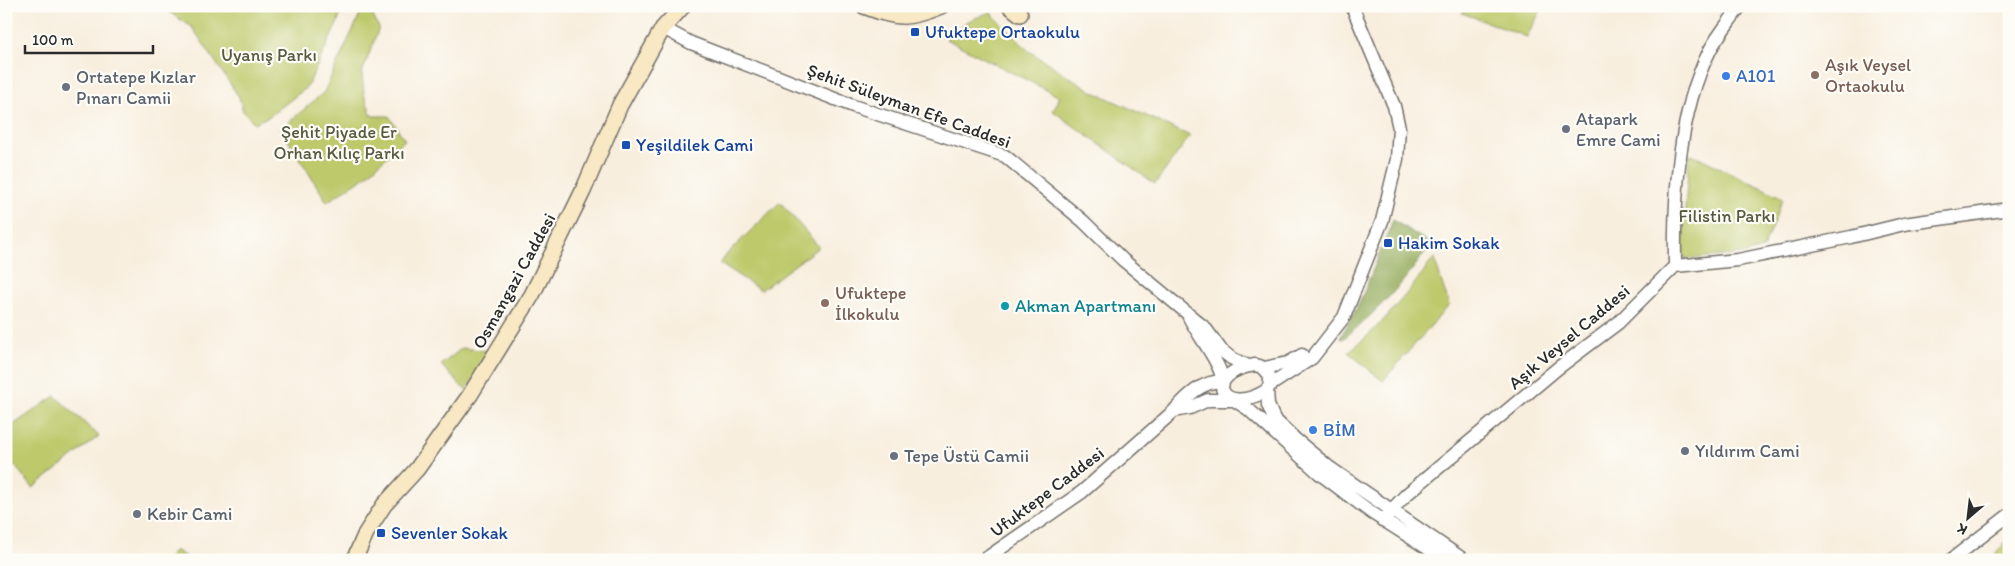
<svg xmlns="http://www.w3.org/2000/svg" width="2015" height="566" font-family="Itim,sans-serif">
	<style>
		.green { fill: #bdc96b; stroke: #747a4b }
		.forest { fill: #96ad5f; stroke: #606c45 }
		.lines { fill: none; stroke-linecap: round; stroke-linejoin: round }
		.tertiary-casing { stroke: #736f6a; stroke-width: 15 }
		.secondary-casing { stroke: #736f6a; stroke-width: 18 }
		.tertiary { stroke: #fff; stroke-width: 12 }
		.secondary { stroke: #f8e8c3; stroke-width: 15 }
		.transit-dot { fill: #1a4fb4; stroke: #fdfcf7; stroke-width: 2 }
		.education-dot { fill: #8d6e63; stroke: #fdfcf7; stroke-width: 2 }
		.shop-dot { fill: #3f7fe0; stroke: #fdfcf7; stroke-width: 2 }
		.worship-dot { fill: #6b7280; stroke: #fdfcf7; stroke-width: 2 }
		.culture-dot { fill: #0f9aa8; stroke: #fdfcf7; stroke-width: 2 }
		.labels { text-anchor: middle; stroke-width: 4.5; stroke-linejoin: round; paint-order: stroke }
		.transit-label { font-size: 18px; fill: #164399; stroke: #fdfcf7; text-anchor: start }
		.park-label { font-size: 18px; fill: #575a3e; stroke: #fdfcf7 }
		.education-label { font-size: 18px; fill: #785e54; stroke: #fdfcf7; text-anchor: start }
		.shop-label { font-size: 18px; fill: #366cbe; stroke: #fdfcf7; text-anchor: start }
		.worship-label { font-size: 18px; fill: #5b616d; stroke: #fdfcf7; text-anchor: start }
		.street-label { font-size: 18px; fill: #2b2b2b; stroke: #fdfcf7 }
		.culture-label { font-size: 18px; fill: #0d838f; stroke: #fdfcf7; text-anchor: start }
	</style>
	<rect width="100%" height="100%" fill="#fdfcf7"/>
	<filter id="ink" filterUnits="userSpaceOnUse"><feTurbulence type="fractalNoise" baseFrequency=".02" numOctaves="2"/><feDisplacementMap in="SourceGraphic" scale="10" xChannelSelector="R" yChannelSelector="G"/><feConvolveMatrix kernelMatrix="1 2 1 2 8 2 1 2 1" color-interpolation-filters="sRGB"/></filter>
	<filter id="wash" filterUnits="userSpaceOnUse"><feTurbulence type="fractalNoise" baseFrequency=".0096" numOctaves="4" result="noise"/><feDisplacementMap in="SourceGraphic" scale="20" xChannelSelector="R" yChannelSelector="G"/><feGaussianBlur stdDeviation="1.12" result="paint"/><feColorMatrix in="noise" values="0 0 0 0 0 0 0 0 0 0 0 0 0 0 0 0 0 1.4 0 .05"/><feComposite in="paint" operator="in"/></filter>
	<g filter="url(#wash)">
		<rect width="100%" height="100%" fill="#f8eede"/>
		<!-- green -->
		<path class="green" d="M160,6H343L338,22L307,87L270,116L254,123L243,111L239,97L192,27Z
			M364,6H368L379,28L362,73L364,94L372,116H389L405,140L366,176L327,202L281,129L324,92Z
			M1467,6H1543L1527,37L1462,13Z
			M990,12L1029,51L1092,91L1190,136L1155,184L1053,111L1060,97L946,39L966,22Z
			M1692,154L1779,196L1783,199L1763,249L1745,254L1685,259L1682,249L1689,157Z
			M780,202L819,247L761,290L720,264L727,254Z
			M1434,258L1449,305L1383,381L1348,352C1383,326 1408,292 1434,258Z
			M462,348L489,351L466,391L441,365Z
			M55,396L99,436L33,488L6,455V430Z
			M2009,538V560H1993L1992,558Z
			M175,550L190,560H167Z"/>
		<!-- forest -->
		<path class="forest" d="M1393,220L1431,244C1405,282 1379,310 1343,339L1340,338L1360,302Z"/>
	</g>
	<g filter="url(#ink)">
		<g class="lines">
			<defs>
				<path id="tertiary" d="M663,28L691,43L853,106L1005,156L1083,221L1123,260L1205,328L1221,350L1231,358L1248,366
					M1675,266C1674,196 1678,113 1710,50C1718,35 1731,20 1740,6
					M1255,365C1268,367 1274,379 1267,390C1221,419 1200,373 1255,365Z
					M1264,368L1288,363L1302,355
					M1269,386L1312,358L1344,317L1382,221L1397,159L1399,128L1394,106L1352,6
					M1267,390L1268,405L1274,419L1295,439L1330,468L1464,560
					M1174,411L1190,408L1208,400H1234L1248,409L1319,473L1372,513L1446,560
					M1382,520L1407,494L1558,368L1618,323L1675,266L1738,260L1851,237L1904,224L2009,209
					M984,560L1082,492L1174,411C1187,396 1202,381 1223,381C1219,360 1199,337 1189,317
					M1951,560L2009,515"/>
				<path id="secondary" d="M864,6C899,19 906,20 941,6
					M1010,6L1020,14
					M354,560L366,533L384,505L417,469L470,395L532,295L583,191L620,105L663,28L683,6"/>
			</defs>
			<!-- tertiary casing -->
			<use href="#tertiary" class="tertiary-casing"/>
			<!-- secondary casing -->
			<use href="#secondary" class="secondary-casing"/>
			<!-- tertiary -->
			<use href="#tertiary" class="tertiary"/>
			<!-- secondary -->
			<use href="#secondary" class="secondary"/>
		</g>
	</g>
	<!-- markers -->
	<g class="transit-dot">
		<rect x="910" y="27" width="10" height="10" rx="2.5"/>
		<rect x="621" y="140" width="10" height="10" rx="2.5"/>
		<rect x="1383" y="238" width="10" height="10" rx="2.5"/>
		<rect x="376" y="528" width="10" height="10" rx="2.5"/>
	</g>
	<g class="education-dot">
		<circle cx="1815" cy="75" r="5"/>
		<circle cx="825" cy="303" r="5"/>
	</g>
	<g class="shop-dot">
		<circle cx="1726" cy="76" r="5"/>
		<circle cx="1313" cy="430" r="5"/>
	</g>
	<g class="worship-dot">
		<circle cx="66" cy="87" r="5"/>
		<circle cx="1566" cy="129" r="5"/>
		<circle cx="1685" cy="451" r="5"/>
		<circle cx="894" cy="456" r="5"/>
		<circle cx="137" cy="514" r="5"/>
	</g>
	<circle class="culture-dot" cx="1005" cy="306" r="5"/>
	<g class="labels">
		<!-- transit labels -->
		<g class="transit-label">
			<text x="925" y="38">Ufuktepe Ortaokulu</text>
			<text x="636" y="151">Yeşildilek Cami</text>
			<text x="1398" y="249">Hakim Sokak</text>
			<text x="391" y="539">Sevenler Sokak</text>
		</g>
		<!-- park labels -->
		<g class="park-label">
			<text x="269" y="61">Uyanış Parkı</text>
			<text x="339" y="138">Şehit Piyade Er<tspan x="339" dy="21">Orhan Kılıç Parkı</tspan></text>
			<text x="1727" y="222">Filistin Parkı</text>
		</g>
		<!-- education labels -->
		<g class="education-label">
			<text x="1825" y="71">Aşık Veysel<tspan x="1825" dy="21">Ortaokulu</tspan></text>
			<text x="835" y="299">Ufuktepe<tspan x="835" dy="21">İlkokulu</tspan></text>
		</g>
		<!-- shop labels -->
		<g class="shop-label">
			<text x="1736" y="82">A101</text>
			<text x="1323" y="436">BİM</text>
		</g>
		<!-- worship labels -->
		<g class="worship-label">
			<text x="76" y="83">Ortatepe Kızlar<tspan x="76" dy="21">Pınarı Camii</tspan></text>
			<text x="1576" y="125">Atapark<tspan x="1576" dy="21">Emre Cami</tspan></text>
			<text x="1695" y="457">Yıldırım Cami</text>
			<text x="904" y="462">Tepe Üstü Camii</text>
			<text x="147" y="520">Kebir Cami</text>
		</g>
		<!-- street labels -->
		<g class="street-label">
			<text transform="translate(909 106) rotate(20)" y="6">Şehit Süleyman Efe Caddesi</text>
			<text transform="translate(514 281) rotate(-61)" y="6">Osmangazi Caddesi</text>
			<text transform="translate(1569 337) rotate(-40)" y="6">Aşık Veysel Caddesi</text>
			<text transform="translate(1047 492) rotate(-37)" y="6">Ufuktepe Caddesi</text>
		</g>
		<!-- culture labels -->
		<g class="culture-label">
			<text x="1015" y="312">Akman Apartmanı</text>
		</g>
	</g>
	<!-- margin -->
	<rect width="2015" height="566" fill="none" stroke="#fdfcf7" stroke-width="25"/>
	<!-- north arrow -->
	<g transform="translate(1968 518) rotate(208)" stroke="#fdfcf7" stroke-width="4" paint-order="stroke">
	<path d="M0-4L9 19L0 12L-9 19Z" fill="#2b2b2b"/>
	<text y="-8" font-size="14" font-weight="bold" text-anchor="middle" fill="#2b2b2b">K</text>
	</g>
	<!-- scale -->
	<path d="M25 45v8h128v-8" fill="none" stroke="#2b2b2b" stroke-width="2.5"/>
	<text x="32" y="45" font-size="15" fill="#2b2b2b" stroke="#fdfcf7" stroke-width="4" paint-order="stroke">100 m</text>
</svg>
